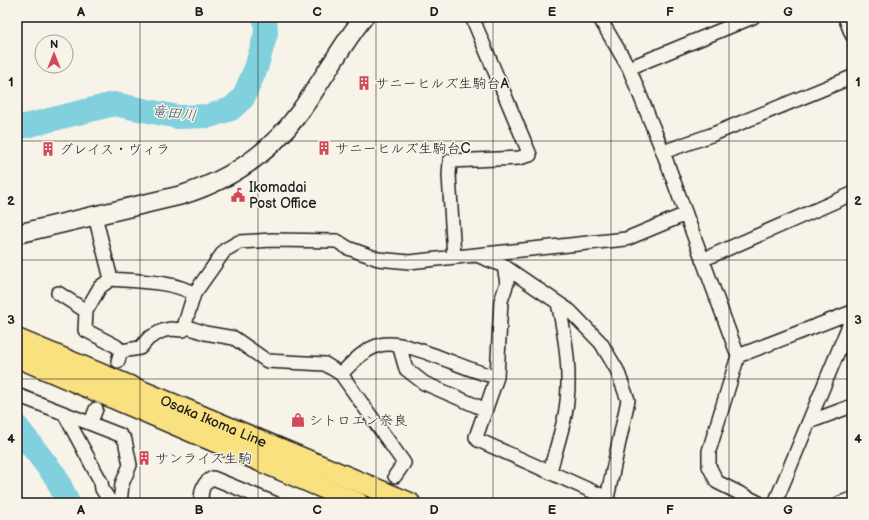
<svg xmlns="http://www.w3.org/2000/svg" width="869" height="520" font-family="'Balsamiq Sans','Klee One',sans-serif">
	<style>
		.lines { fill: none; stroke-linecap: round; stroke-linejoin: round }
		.river { stroke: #81d0de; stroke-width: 24 }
		.street-casing { stroke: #1c1c1c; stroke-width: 16 }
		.secondary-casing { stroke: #1c1c1c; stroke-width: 21 }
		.primary-casing { stroke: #1c1c1c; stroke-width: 23 }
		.street { stroke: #f7f3e8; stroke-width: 13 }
		.secondary { stroke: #f7f3e8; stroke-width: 18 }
		.primary { stroke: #fae180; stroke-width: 20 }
		.grid { fill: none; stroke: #1c1c1c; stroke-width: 1; stroke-opacity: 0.55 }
		.labels { text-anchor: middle; stroke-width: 3; stroke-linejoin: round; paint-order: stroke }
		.poi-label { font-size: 14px; fill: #1c1c1c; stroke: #f7f3e8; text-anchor: start }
		.street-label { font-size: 14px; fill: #1c1c1c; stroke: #f7f3e8 }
		.water-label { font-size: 15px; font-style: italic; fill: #3f5b60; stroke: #f7f3e8 }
		.neatline { fill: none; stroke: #1c1c1c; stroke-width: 1.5 }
		.grid-label { font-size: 13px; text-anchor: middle; font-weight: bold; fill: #1c1c1c }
	</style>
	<rect width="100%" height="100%" fill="#f7f3e8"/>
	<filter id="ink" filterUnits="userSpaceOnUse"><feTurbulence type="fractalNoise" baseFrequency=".025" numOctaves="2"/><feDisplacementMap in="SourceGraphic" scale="8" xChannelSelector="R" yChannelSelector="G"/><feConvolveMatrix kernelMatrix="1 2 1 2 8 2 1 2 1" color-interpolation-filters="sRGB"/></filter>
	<g filter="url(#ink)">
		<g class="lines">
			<!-- river -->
			<path class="river" d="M17,128L114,104L178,117L209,116L231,109L243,98L256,68L266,33L265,17
				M17,427L56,477L68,503"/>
			<defs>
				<path id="street" d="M599,17L629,68L663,152L738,356L709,451V466L717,482L759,503
					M845,17L852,35
					M629,68L753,17
					M663,152L711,135L852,77
					M95,216L111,279C135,281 174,281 194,294
					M479,256L504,266L570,311L601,343L617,370L628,400L606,503
					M454,257L449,175L450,161L519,158L530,155L472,17
					M702,260L852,194
					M504,266L507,283L501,301L497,377L476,437L478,440L607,498
					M111,279L100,287L86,311L85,330L116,346L121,351L118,361
					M58,293L86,311
					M185,326L205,333L234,338L267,361L325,364L341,374L404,463L395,476
					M399,345L406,369L424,383L486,410
					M121,351L140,348L149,338L162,331L170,329L183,330L194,294L225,250L239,242L272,240L337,241L348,248L378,259L409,262L626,239L686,214
					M738,356L852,312
					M341,374C351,364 364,349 380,345C409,338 466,372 497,377
					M17,395L120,435L125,440L130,465L122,484L120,503
					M65,415L101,482L102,489L111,503
					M91,422L96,409
					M809,422L852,406
					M550,471C555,453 561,434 565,415C572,378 566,339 558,303
					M201,503C201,491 202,483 213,478L274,503
					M775,503L852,318
					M840,503L852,499"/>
				<path id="secondary" d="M17,234L182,195C230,180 270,153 299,113C322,82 340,47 364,17"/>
				<g id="primary">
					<path id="s1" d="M17,339L410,503"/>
					<path d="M17,357L358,503"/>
				</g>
			</defs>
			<!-- street casing -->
			<use href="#street" class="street-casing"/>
			<!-- secondary casing -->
			<use href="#secondary" class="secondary-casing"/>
			<!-- primary casing -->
			<use href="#primary" class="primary-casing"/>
			<!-- street -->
			<use href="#street" class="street"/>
			<!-- secondary -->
			<use href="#secondary" class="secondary"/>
			<!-- primary -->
			<use href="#primary" class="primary"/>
		</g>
	</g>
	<!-- grid -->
	<path class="grid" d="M140,17V503M258,17V503M376,17V503M493,17V503M611,17V503M729,17V503M17,141H852M17,260H852M17,379H852"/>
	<!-- icons -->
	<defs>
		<symbol id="building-bare" viewBox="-9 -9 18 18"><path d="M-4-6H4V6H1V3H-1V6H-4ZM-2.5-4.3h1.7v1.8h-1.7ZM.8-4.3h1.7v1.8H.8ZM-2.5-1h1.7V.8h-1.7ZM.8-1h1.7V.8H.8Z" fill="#d1495b" stroke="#f7f3e8" stroke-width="2.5" paint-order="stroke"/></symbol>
		<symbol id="civic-bare" viewBox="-9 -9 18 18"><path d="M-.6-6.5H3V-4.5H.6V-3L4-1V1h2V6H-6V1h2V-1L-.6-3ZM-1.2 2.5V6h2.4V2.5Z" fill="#d1495b" stroke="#f7f3e8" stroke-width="2.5" paint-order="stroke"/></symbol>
		<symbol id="shop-bare" viewBox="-9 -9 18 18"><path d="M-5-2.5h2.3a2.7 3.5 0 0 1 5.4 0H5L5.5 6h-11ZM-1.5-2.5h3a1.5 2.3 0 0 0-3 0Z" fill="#d1495b" stroke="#f7f3e8" stroke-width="2.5" paint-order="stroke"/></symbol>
	</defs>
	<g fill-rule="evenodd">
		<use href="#building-bare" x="354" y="73" width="20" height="20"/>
		<use href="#building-bare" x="314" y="138" width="20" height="20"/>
		<use href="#building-bare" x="38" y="139" width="20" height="20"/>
		<use href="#civic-bare" x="228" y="185" width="20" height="20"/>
		<use href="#shop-bare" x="288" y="410" width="20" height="20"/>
		<use href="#building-bare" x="134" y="448" width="20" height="20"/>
	</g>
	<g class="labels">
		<!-- poi labels -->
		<g class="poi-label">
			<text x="375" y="88">サニーヒルズ生駒台A</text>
			<text x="335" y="153">サニーヒルズ生駒台C</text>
			<text x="59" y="154">グレイス・ヴィラ</text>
			<text x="249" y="192">Ikomadai<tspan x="249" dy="16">Post Office</tspan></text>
			<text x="309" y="425">シトロエン奈良</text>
			<text x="155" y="463">サンライズ生駒</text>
		</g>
		<!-- street labels -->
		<g class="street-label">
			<text dy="5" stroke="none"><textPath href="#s1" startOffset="213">Osaka Ikoma Line</textPath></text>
		</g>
		<!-- water labels -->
		<g class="water-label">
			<text transform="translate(174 113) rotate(6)" y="5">竜田川</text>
		</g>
	</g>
	<!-- margin -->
	<rect width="869" height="520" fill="none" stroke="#f7f3e8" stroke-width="44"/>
	<!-- north arrow -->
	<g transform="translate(54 54)"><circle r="19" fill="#f7f3e8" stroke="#9f9d96"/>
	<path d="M0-3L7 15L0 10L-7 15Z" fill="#d1495b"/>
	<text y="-6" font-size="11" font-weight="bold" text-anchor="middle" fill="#1c1c1c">N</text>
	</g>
	<rect x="22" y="22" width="825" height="476" class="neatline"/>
	<g class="grid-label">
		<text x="81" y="16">A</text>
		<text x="199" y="16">B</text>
		<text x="317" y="16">C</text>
		<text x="434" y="16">D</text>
		<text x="552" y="16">E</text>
		<text x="670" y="16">F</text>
		<text x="788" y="16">G</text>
		<text x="11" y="86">1</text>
		<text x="858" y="86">1</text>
		<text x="11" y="205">2</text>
		<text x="858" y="205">2</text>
		<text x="11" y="324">3</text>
		<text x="858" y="324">3</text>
		<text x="11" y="443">4</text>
		<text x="858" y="443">4</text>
		<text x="81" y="514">A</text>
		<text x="199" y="514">B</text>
		<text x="317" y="514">C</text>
		<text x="434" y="514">D</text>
		<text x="552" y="514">E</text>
		<text x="670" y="514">F</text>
		<text x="788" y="514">G</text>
	</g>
</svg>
